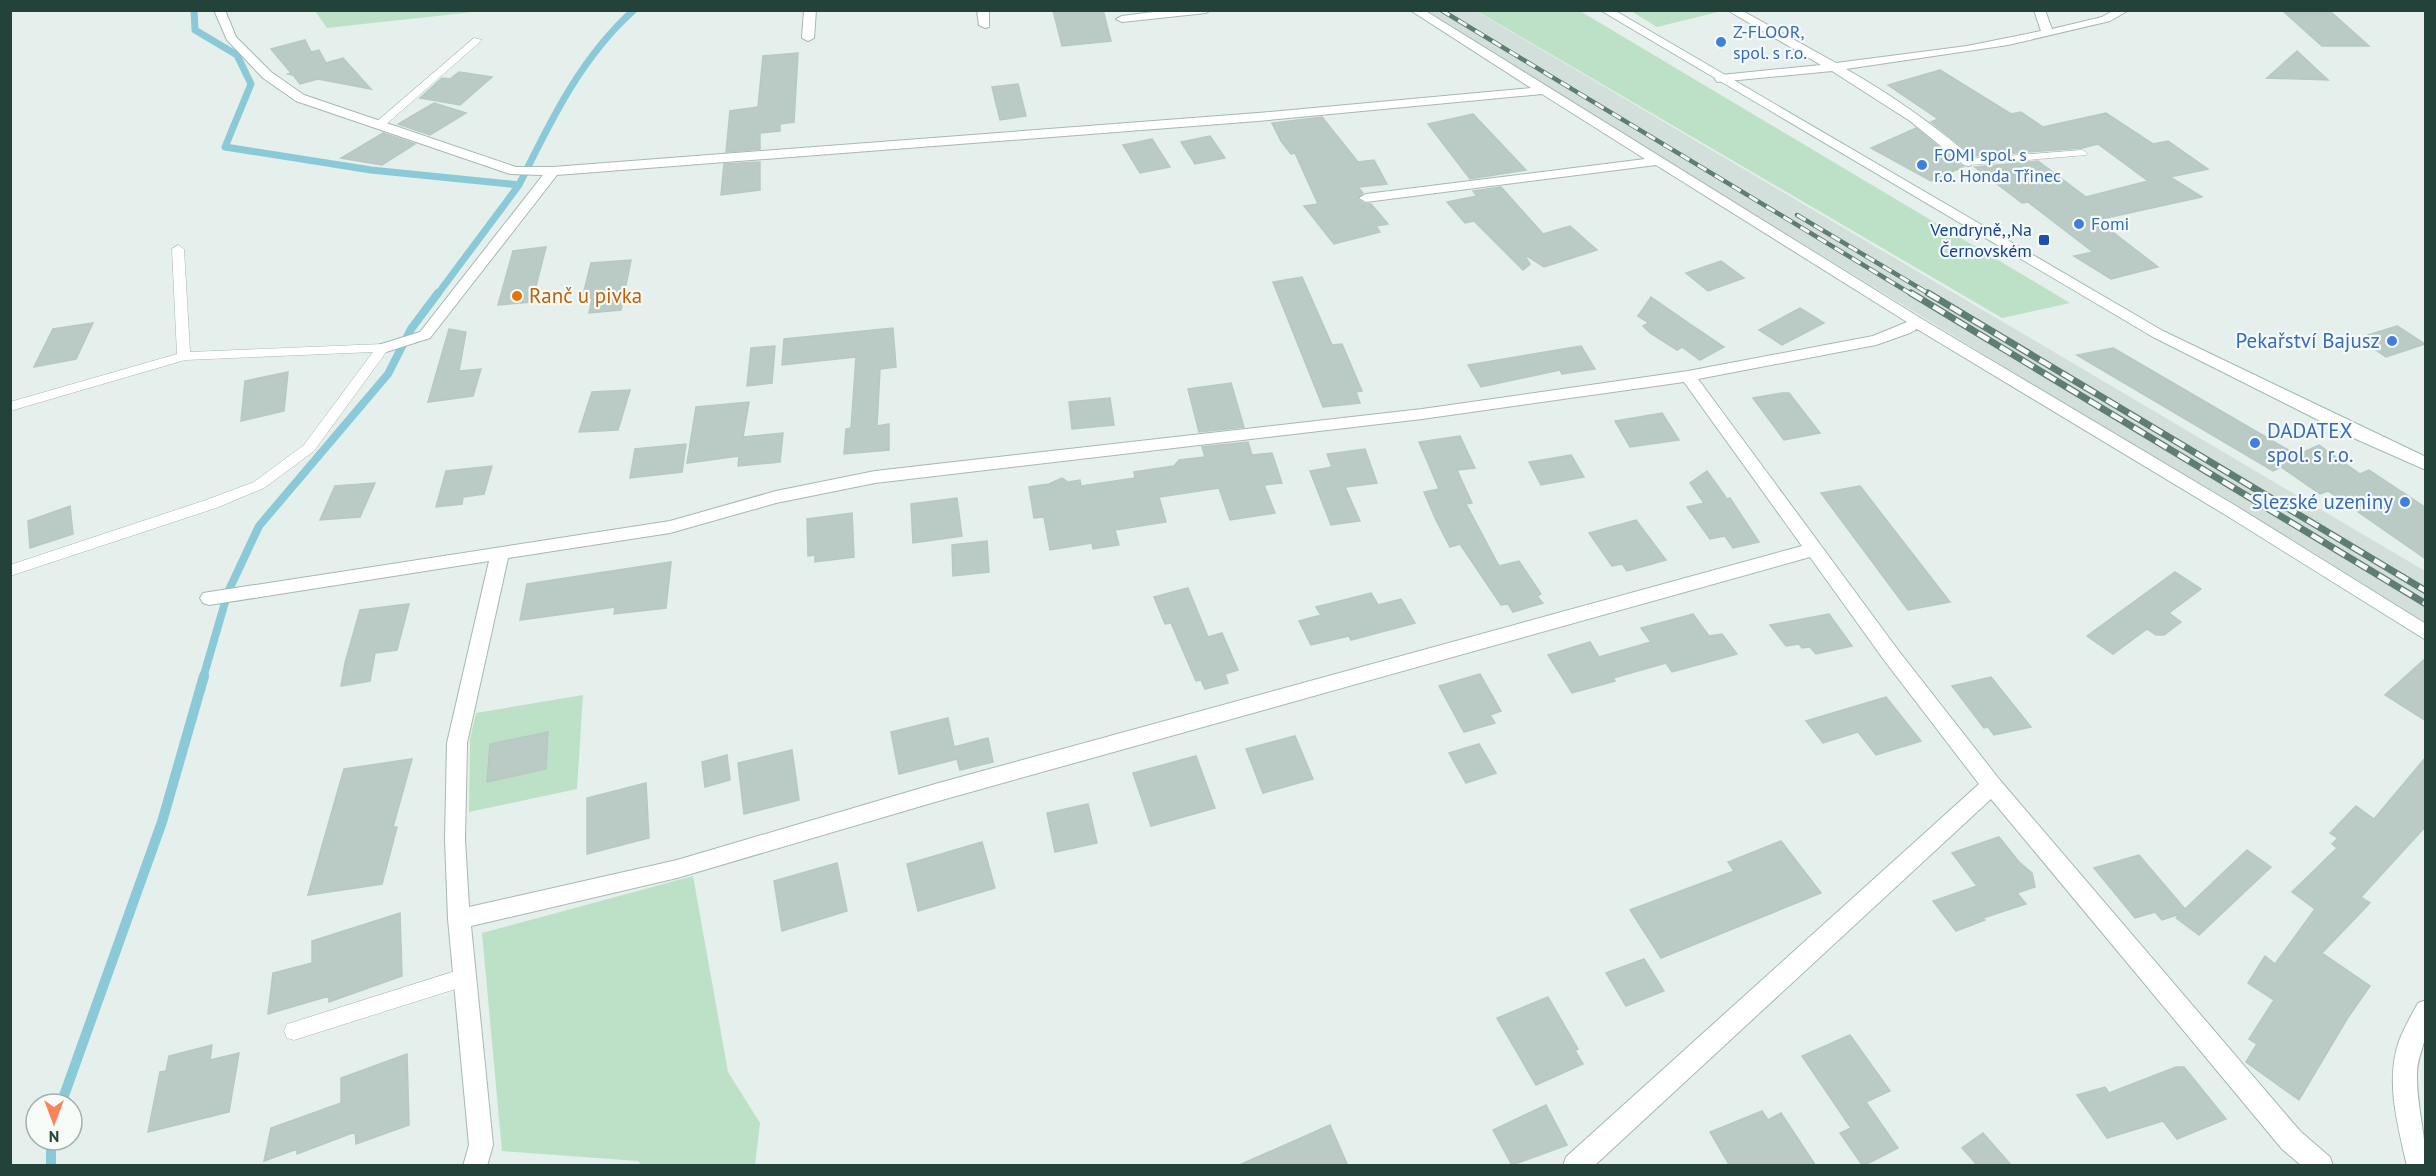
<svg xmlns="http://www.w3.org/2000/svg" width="2436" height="1176" font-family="'PT Sans',sans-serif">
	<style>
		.built { fill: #d3dfda }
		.green { fill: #bde1c7 }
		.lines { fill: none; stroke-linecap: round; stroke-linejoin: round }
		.stream-far2 { stroke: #8ac9d7; stroke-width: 7 }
		.stream-far1 { stroke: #8ac9d7; stroke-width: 8 }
		.stream { stroke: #8ac9d7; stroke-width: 10 }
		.building { fill: #bacac4; stroke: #b6c9c2; stroke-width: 1.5 }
		.lane-casing { stroke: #a7b8b2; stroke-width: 1 }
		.street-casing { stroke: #a7b8b2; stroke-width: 2 }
		.secondary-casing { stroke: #a2bbb3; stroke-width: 2 }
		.lane { fill: #fff; fill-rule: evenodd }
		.street { fill: #fff; fill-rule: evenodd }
		.secondary { fill: #fff; fill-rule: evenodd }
		.rail-far1-casing { stroke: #5d7d75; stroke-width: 4.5 }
		.rail-casing { stroke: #5d7d75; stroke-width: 7 }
		.rail-far1 { stroke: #f6fbf8; stroke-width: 3; stroke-dasharray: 10; stroke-linecap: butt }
		.rail { stroke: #f6fbf8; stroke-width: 4.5; stroke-dasharray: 13; stroke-linecap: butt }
		.shop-dot { fill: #3f7fe0; stroke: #f6fbf8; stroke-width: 2 }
		.transit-dot { fill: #1a4fb4; stroke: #f6fbf8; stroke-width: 2 }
		.food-dot { fill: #e8710a; stroke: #f6fbf8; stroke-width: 2 }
		.labels { text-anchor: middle; stroke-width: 4.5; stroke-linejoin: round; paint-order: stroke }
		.far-shop-label { font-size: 18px; fill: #366cbe; stroke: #f6fbf8; text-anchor: start }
		.far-transit-label { font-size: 18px; fill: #164399; stroke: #f6fbf8; text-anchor: end }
		.food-label { font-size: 21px; fill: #c56008; stroke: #f6fbf8; text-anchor: start }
		.shop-label { font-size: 21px; fill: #366cbe; stroke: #f6fbf8; text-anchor: end }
	</style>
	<rect width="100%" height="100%" fill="#e5efeb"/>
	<!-- built -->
	<path class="built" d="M1421,11H1476L2425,571V623Z"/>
	<!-- green -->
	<path class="green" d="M315,11H482L327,28Z
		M1477,11H1580L2070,303L2002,318Z
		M1722,11L1657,27L1631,11L1722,10Z
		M583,695L577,789L469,812L470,739L476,713Z
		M693,876L728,1072L760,1123L755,1165H642L638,1161L502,1151L482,933Z"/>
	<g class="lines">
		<!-- stream-far2 -->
		<path class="stream-far2" d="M194,10L195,30L237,55L251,84L225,147L371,170L519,185L437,295
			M519,185C550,122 581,57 634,10"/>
		<!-- stream-far1 -->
		<path class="stream-far1" d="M203,678L228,592L259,526L388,374L411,329L438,293"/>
		<!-- stream -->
		<path class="stream" d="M61,1104L162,822L204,676
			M51,1140V1166"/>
	</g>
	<!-- building -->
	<path class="building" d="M1053,10H1103L1111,41L1062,46Z
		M2284,12H2331L2369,46H2322Z
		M305,40L311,52L319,50L326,63L343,58L371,89L318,79L300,84L293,75L288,74L291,73L271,49Z
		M2297,51L2328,80L2267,78Z
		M798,53L794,122L780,124V131L760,133V149L726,152L730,111L758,107L763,56Z
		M1940,70L2011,114L2021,112L2043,127L2106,113L2153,144L2168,141L2208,169L2170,177L2202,197L2097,220L2158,267L2111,279L2074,256L2093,252L2028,202L2022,203L1975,167L2038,161L2086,197L2148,181L2098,144L2082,148L1974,156L1931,122L1938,119L1888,85Z
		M459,72L492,77L460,105L420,98L442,78L450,79Z
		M1018,84L1026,116L1000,120L992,87Z
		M434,103L466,113L430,135L398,124Z
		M1473,114L1526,170L1470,179L1428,124Z
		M1322,117L1358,162L1374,160L1387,184L1358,187L1363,193L1357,199L1365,204H1371L1388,224L1376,226L1380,232L1334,244L1304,206L1318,204L1295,153L1291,154L1281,141L1272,123Z
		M1916,128L1963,167L1931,181L1871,148Z
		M383,133L415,144L382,165L341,158Z
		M1210,136L1225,158L1195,164L1181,142Z
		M1152,139L1170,167L1140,173L1123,145Z
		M760,162V190L721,195L724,164Z
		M1501,187L1543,234L1570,226L1597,250L1544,267L1524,254L1530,264L1523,270L1474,221L1465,223L1447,202L1477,196L1473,191Z
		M546,247L532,302L498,305L513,251Z
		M631,260L621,310L589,313L592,298L582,299L591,263Z
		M1721,261L1744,278L1708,291L1686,273Z
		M1302,277L1332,345L1342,344L1362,391L1356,392L1360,403L1323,407L1273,282Z
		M1651,297L1690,324L1724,347L1700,360L1682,347L1677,350L1650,333L1643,326L1649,323L1638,316Z
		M1800,308L1824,323L1782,345L1759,330Z
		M93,323L76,359L34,367L53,329Z
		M2397,326L2425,344L2386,357L2358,338Z
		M893,328L896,367L880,369L877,426L889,424V450L844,454L846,429L851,428L856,357L782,365L784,339Z
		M449,329L466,332L459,371L481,369L473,396L428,402Z
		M775,346L772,383L747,386L751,348Z
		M1581,346L1595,369L1562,374L1560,370L1481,387L1468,365Z
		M2113,348L2297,455L2319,445L2360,474L2369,470L2426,508V559L2328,491L2320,494L2281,467L2273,471L2077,355Z
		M288,372L284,411L241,421L245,381Z
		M1231,383L1244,427L1199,432L1188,389Z
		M630,390L618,430L579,432L592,392Z
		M1782,393H1789L1820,433L1784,440L1753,398Z
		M1110,398L1114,425L1072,429L1069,402Z
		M749,402L743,437L783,433L780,462L738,466L739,456L687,463L696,407Z
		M1662,413L1679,440L1630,447L1615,421Z
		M1460,436L1475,468L1457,470L1472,503L1466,504L1499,566L1519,561L1541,594L1537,596L1543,603L1513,612L1508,604L1501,605L1460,544L1450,547L1435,518L1424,492L1439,489L1419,442Z
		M1248,442L1252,455L1272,453L1282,483L1264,485L1275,513L1230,520L1219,488L1159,497L1166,522L1115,530L1119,545L1093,549L1092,543L1050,550L1044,517L1034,518L1029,487L1049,484L1062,478L1068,482L1080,480L1081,486L1135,478L1134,472L1174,466L1179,460L1205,457L1202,447Z
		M686,444L682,472L630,478L635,449Z
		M1365,449L1377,483L1345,487L1360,521L1331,525L1310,471L1332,467L1327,454Z
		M1571,455L1584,477L1541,485L1529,462Z
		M492,466L484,494L463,497L462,504L436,507L446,471Z
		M1707,471L1727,499L1730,498L1759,542L1733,548L1725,536L1710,539L1687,507L1704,503L1690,483Z
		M375,483L360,517L320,520L335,486Z
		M1860,486L1950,602L1908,610L1821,493Z
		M957,498L962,536L913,543L911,504Z
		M70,506L73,534L30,548L28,521Z
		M852,513L854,557L815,562V555L808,556L807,519Z
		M1636,520L1666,560L1627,571L1622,564L1612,566L1589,533Z
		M987,541L989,572L953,576L952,545Z
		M671,562L666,608L614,614L615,607L520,620L527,584Z
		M2175,572L2201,589L2169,613L2181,622L2164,635H2156L2147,629L2113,654L2087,636Z
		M1188,588L1208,637L1222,633L1238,670L1225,674L1228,683L1205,689L1201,680L1196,681L1171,623L1165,624L1154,597Z
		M1371,593L1378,605L1401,599L1415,623L1351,640L1349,636L1311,645L1299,621L1321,615L1316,607Z
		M409,604L397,650L375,653L370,681L341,686L345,663L360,610Z
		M1693,614L1709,636L1722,634L1737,654L1672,672L1666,663L1613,678L1615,681L1572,693L1548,655L1590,642L1599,657L1651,642L1641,628Z
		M1829,614L1852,646L1816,654L1810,647L1802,648L1799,644L1786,646L1770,625Z
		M2426,658V721L2385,695Z
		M1480,674L1501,711L1490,715L1495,723L1464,732L1439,686Z
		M1991,677L2031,727L1994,735L1988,727L1984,728L1952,686Z
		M1886,697L1921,741L1876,755L1858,732L1823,743L1806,721Z
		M948,718L954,747L988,738L993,762L960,770L957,759L899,774L891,732Z
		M548,732L546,769L487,782L490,744Z
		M1295,736L1313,779L1263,793L1246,749Z
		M1479,744L1496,773L1466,783L1449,753Z
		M792,750L799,800L744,814L738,763Z
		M727,755L730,780L705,787L702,762Z
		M1196,756L1215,808L1151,826L1133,773Z
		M2426,757V826L2361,897L2370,903L2322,953L2370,986L2347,1019L2299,1100L2246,1062L2257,1044L2249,1039L2274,1000L2248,983L2265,956L2275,964L2315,909L2292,892L2337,848L2332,844L2338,838L2330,833L2356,806L2374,819Z
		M412,759L393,827H397L382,884L308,895L344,769Z
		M646,783L649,838L587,854V798Z
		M1088,804L1097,843L1055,852L1047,813Z
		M1999,837L2019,862L2032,873L2035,887L2017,893L2026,904L1983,918L1985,920L1956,931L1933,901L1977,886L1952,853Z
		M1781,841L1821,893L1661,958L1630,910L1734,871L1728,862Z
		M982,842L995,888L918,911L907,864Z
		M2247,850L2271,867L2199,935L2176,918L2180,914L2162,920L2155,912L2135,918L2094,868L2139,855L2185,909Z
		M837,863L847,911L782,931L774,881Z
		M400,913L402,976L329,1002V996L268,1014L273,973L312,963V941Z
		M1644,959L1664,991L1626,1006L1606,973Z
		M1548,997L1578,1049L1575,1050L1583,1064L1536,1085L1497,1018Z
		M1850,1035L1890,1091L1866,1102L1898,1148L1863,1166L1840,1133L1851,1128L1802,1056Z
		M212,1045L210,1060L239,1053L229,1112L148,1132L160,1072L166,1071L169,1056Z
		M407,1054L409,1125L356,1144L355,1132L297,1154V1149L264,1161L271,1128L341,1103V1078Z
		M2176,1067H2184L2226,1119L2177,1139L2163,1121L2107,1138L2077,1095L2105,1087L2109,1093Z
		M1546,1105L1567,1145L1512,1165L1493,1130Z
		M1762,1111L1768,1120L1781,1113L1816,1166H1730L1710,1132Z
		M1330,1125L1348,1166H1237Z
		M1983,1133L2012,1166H1978L1962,1148Z"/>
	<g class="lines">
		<defs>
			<path id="lane" d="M474,38L482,40L383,127H375V123Z
				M2082,150L2087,153L2086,155L1969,165L1964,162L1969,159Z
				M178,245L184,249L190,352L383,344L389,348L314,451L264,488L216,508L10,576V565L206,500L254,482L304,445L373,352L185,360L10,411V402L177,354L172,249Z
				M465,968L472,971L474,977L472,983L465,986L294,1040L287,1038L284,1031L287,1024L294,1022Z"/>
			<path id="street" d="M214,10H225L236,37L271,72L304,95L516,167H553L1258,113L1531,88L1410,10H1424L1922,319L2236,506L2426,624V640L2224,514L1917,329L1910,333L1876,345L1698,379L1898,650L1999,779L2300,1131L2330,1157L2333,1166H2302L2282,1149L1991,799L1594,1166H1563L1566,1157L1979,784L1884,660L1810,557L935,802L677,878L471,926L493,1145L487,1166H463L469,1145L448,919L445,839L447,743L489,561L209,605L203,603L200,598L203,593L670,521L776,491L875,471L1422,409L1688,371L1873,336L1907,322L1656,165L1366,202L1359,198L1366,194L1645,159L1542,94L1258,121L557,175L430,338L383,353L378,351L375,348L378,345L420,332L543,175L510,174L296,101L263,78L227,40ZM1684,382L1802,546L935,784L677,860L469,907L465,839L467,743L508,558L670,533L776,503L875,483L1422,419Z
				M804,10H816L814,38L808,41L802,38Z
				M977,10H989V27L985,28L979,25Z
				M1169,10H1211L1206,13L1122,22L1116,19L1122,16Z
				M1727,10H1741L1836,63L1967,46L2041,31L2034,10H2045L2052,29L2102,17L2114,10H2129L2110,21L2008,45L1846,69C1892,95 1934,125 1974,159L1976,162L1969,166L1964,165L1910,121L1832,71L1717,82L1715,79L1721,75L1821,65Z
				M2426,1000C2426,1011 2427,1022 2426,1033C2424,1046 2417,1059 2417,1073C2416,1104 2426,1134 2426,1166H2407C2398,1126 2385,1081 2399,1041C2404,1028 2411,1016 2418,1003Z"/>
			<path id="secondary" d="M1600,10H1614L2163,331L2426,457V470L2358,440L2153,337Z"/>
		</defs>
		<!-- lane casing -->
		<use href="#lane" class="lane-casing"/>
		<!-- street casing -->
		<use href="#street" class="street-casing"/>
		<!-- secondary casing -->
		<use href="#secondary" class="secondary-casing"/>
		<!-- lane -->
		<use href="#lane" class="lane"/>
		<!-- street -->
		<use href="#street" class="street"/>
		<!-- secondary -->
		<use href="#secondary" class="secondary"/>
		<defs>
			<path id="rail-far1" d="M1441,10L1913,295
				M1797,215L1931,295"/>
			<path id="rail" d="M1911,293L2426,604
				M1928,293L2426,591"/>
		</defs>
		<!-- rail-far1 casing -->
		<use href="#rail-far1" class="rail-far1-casing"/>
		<!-- rail casing -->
		<use href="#rail" class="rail-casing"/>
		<!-- rail-far1 -->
		<use href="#rail-far1" class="rail-far1"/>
		<!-- rail -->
		<use href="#rail" class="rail"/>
	</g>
	<!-- markers -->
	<g class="shop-dot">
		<circle cx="1721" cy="42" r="6"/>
		<circle cx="1922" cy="165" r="6"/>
		<circle cx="2079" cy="224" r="6"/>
		<circle cx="2392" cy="341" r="6"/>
		<circle cx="2255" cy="443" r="6"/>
		<circle cx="2405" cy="502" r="6"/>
	</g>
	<rect class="transit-dot" x="2038" y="234" width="12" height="12" rx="3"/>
	<circle class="food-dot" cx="517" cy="296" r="6"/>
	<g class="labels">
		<!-- far-shop labels -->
		<g class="far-shop-label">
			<text x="1733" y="38">Z-FLOOR,<tspan x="1733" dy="21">spol. s r.o.</tspan></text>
			<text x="1934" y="161">FOMI spol. s<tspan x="1934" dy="21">r.o. Honda Třinec</tspan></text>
			<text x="2091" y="230">Fomi</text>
		</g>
		<!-- far-transit labels -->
		<g class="far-transit-label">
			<text x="2032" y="236">Vendryně,,Na<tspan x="2032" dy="21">Černovském</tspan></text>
		</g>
		<!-- food labels -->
		<g class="food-label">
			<text x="529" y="303">Ranč u pivka</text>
		</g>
		<!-- shop labels -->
		<g class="shop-label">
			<text x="2380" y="348">Pekařství Bajusz</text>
			<text x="2267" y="438" text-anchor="start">DADATEX<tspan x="2267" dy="24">spol. s r.o.</tspan></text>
			<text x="2393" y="509">Slezské uzeniny</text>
		</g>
	</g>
	<!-- border -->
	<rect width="2436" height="1176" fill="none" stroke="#22423a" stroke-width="24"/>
	<!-- north arrow -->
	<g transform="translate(54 1122) rotate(180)"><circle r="28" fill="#f6fbf8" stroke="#a1b1ac" stroke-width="1.5"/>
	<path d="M0-4.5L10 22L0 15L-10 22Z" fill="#fa8357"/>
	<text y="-9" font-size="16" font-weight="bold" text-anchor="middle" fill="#22423a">N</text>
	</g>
</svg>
